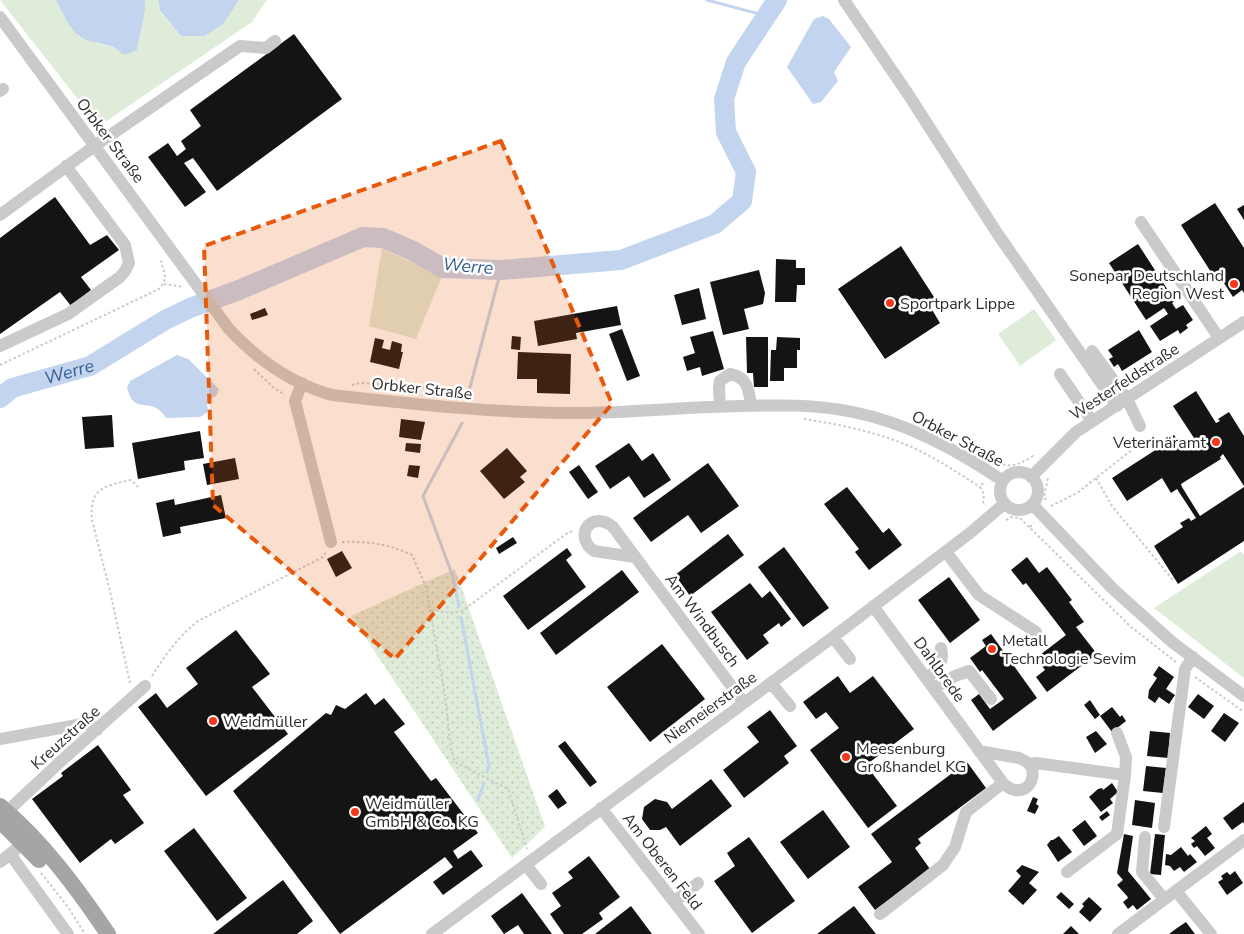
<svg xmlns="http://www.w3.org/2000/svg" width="1244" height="934" font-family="'Nunito Sans',sans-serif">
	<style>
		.green { fill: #dfecd9 }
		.park { fill: url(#park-dots) }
		.water { fill: #c3d5ee }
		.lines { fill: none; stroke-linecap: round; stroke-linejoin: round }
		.stream { stroke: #c3d5ee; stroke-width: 3 }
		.river { stroke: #c3d5ee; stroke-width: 20 }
		.building { fill: #141414 }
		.path { stroke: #cacaca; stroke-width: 2; stroke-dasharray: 2.5 2.5; stroke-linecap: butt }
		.minor { stroke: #cacaca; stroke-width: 12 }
		.major { stroke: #a5a5a5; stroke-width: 16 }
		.marked { fill: #e8590c; fill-opacity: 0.2; stroke: #e8590c; stroke-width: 4; stroke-dasharray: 10 6; stroke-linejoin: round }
		.poi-dot { fill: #f6371d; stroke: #fff; stroke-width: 2 }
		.labels { text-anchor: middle; stroke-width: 5; stroke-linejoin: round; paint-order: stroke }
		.street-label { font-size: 16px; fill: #2d2d2d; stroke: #fff }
		.poi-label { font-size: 16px; fill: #2d2d2d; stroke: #fff; text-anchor: start }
		.water-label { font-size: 18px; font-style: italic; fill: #345d96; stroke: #fff }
	</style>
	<defs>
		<pattern id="park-dots" width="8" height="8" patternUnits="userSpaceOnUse" patternTransform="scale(1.25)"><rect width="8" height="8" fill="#dfecd9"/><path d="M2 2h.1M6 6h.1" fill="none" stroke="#c0cbbb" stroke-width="1.8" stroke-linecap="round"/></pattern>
	</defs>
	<rect width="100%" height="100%" fill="#fff"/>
	<!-- green -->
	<path class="green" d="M0,0H56L63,15L79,37L117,49L137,50L145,11V0H158L160,12L181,36H206L239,0H267L252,22L99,126Z
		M382,249L442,276L416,339L369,326Z
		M1034,309L1056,340L1020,366L998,334Z
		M1241,551L1244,555V678L1154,608Z"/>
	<!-- park -->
	<path class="park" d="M455,569L545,827L512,858L351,616Z"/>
	<!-- water -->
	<path class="water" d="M56,0H145V11L137,50L128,54H122C111,41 91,45 79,36C70,29 61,11 56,0Z
		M158,0H239L223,24L205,36H181L160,11Z
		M823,16L829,19L851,47L834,72L838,81L821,102L813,104L787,67L814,19Z
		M177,355L188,359L219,389L217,395L207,403L208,412L200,417L166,418C164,415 161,411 158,409C144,400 134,413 127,388L130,381Z"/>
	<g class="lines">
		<!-- stream -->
		<path class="stream" d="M707,0L767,16
			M469,391L501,270
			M459,606L453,577L423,496L462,423
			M461,617L489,766L487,772
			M478,800L484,783"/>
		<!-- river -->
		<path class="river" id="s1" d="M0,398L12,388L90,366L165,320L190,308L239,290L363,237L383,238L413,251L443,268L501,270L621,260L715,224L742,201L746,172L726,132L724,99L736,62L777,0"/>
	</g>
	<!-- building -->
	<path class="building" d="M294,34L342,99L217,191L193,158L184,163L206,192L185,207L148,157L168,143L177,156L186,149L181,141L201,126L190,110Z
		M55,197L90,245L107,235L119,250L81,277L91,290L71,306L60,292L0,334V238Z
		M1215,203L1244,248V293L1242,290L1233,297L1220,277L1216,280L1181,225Z
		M1244,205V220L1237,209Z
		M1138,244L1175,301L1172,303L1176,309L1183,305L1193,320L1186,325L1188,328L1180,334L1178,330L1160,341L1150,326L1168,314L1164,308L1146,320L1109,263Z
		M901,246L934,297L931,308L940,323L885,359L838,289Z
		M776,259L796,260V268H805V285H797L796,302H775Z
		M759,270L765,293L763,304L744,309L749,329L723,335L710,282Z
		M699,288L706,319L682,325L674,295Z
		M617,306L621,325L576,333L577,339L538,346L534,321Z
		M265,308L268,315L252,320L250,314Z
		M622,329L640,376L627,381L609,334Z
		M1139,330L1152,352L1122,371L1118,364L1114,367L1109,359L1113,357L1108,350Z
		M713,331L724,369L702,376L700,367L687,371L683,357L695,353L690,337Z
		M512,336L521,337L520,350L511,349Z
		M746,337H768V387H754L753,373H747Z
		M777,337L800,338V350H797V368H784V381H770L771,350H776Z
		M375,338L384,340L382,348L390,350L392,341L402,344L401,352H403L399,369L370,362Z
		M518,352L571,354L570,394L537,393V379H517Z
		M1196,391L1216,423L1220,421L1218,419L1229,412L1244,436V486L1223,454L1220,457L1221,459L1181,484L1182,487L1200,516L1244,487V541L1178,584L1154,546L1183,527L1180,523L1189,518L1191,521L1196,518L1177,489L1171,493L1162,478L1127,501L1112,478L1157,449L1155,446L1174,435L1181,446L1194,438L1173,406Z
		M112,415L114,447L85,449L82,417Z
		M401,419L425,422L421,440L399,437Z
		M200,431L204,458L184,461L185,470L138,479L132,443Z
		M406,443L421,444L420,453L405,451Z
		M629,443L642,461L653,453L671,480L644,498L629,476L610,489L595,466Z
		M507,448L527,471L520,477L525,482L504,499L480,471Z
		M235,458L239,479L207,485L203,464Z
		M708,463L739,506L701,533L688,515L651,542L633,518Z
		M409,465L420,466L418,478L407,476Z
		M579,465L598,492L588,499L569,472Z
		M847,487L883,533L889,528L902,545L869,570L855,552L859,549L824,504Z
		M221,495L226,518L180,527L181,533L163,537L156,503L174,499L175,505Z
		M728,534L744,555L690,596L675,575Z
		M513,537L517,543L499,554L496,548Z
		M784,547L829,608L803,627L758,567Z
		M567,548L572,555L566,560L586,587L528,630L503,596Z
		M342,551L352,568L336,577L327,559Z
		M1027,557L1039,573L1047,567L1072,600L1069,602L1084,622L1076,627L1097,654L1047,692L1036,677L1045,670L1036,658L1066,635L1026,583L1023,585L1011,570Z
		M622,570L639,592L556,655L540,633Z
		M949,577L980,620L950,643L918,600Z
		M750,583L762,598L770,591L791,619L781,627L779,623L763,635L769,643L747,660L711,612Z
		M236,630L270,674L252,687L288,734L206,796L138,707L156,693L167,708L198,684L186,668Z
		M991,634L1037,698L993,731L971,700L979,694L990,709L1004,699L982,670L980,672L970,658L986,646L982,640Z
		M662,644L705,699L650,742L607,687Z
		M1159,666L1174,677L1166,689L1175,695L1169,704L1159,697L1155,703L1148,698L1149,690L1157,678L1153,675Z
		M838,676L850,693L873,676L914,729L866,765L897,806L868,828L810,750L839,728L826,712L816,719L803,702Z
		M366,693L375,705L384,698L405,724L394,732L431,781L436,778L478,833L453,851L458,859L471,850L483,866L443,895L433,882L453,867L445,857L340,934L233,791L326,713L331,715L336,705L345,709Z
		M1198,694L1214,706L1204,719L1188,707Z
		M1090,700L1100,715L1095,719L1084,705Z
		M1112,707L1120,717L1122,715L1126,721L1112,732L1100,716Z
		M770,710L797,746L784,756L789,763L744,798L723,770L759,742L747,727Z
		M1224,713L1239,723L1225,742L1211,731Z
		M1096,731L1107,744L1095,753L1086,737Z
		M1150,731L1170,733L1168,758L1147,756Z
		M565,741L597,782L590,787L558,746Z
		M98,745L131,790L123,795L144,823L115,844L111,839L80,863L32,799L63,776L61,773Z
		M967,762L986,788L918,839L921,843L915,848L930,869L875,910L858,887L892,862L871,834Z
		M1146,766L1166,768L1163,793L1143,791Z
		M711,779L732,806L680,846L666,827L660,830H650L642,819L644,807L655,799L667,802L672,809Z
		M1112,783L1118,792L1110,799L1113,803L1101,812L1089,797L1098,789L1102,788L1103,790Z
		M557,789L567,803L558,809L548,796Z
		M1033,797L1038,799L1036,804L1039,806L1035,814L1027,811Z
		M1135,800L1155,803L1152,828L1132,825Z
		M1244,802V824L1243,822L1232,830L1223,818Z
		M823,810L850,847L808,879L780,842Z
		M1107,811L1110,815L1102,821L1099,817Z
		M1085,820L1097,836L1084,846L1072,830Z
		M1206,826L1212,834L1207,838L1215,848L1205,856L1197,846L1194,848L1191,844L1195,841L1191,838Z
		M194,828L247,898L217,921L164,851Z
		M1124,834L1133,836L1128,871L1151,899L1137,910L1133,905L1128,909L1123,902L1128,898L1127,896L1117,885L1123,880L1117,873Z
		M1155,834L1165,835L1161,875L1150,874Z
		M1059,836L1072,852L1058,862L1047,845L1051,840H1053Z
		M749,837L795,901L752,933L714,881L735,866L727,853Z
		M1181,847L1188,856L1190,854L1197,862L1184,872L1180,867L1174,871L1170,866L1165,865L1166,854L1171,855Z
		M589,856L620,897L599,913L603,919L582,934H564L550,914L561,906L552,893L573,878L568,872Z
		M1022,865L1039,872L1029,883L1037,890L1023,905L1008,891L1021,876L1016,871Z
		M1235,871L1243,883L1227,895L1218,882L1223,879L1221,876L1227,872L1230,875Z
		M283,880L313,921L297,934H213Z
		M1061,892L1074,904L1069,909L1056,897Z
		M522,893L552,934H524L518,925L504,934L491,916Z
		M1089,897L1102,909L1090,922L1079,912L1084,906L1082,904Z
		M631,906L652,934H595Z
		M854,906L876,934H817Z
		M1186,922L1195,934H1169L1177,928Z
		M1071,926L1079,934H1063Z"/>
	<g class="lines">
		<!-- path -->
		<path class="path" d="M164,284L184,287
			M0,365L159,289C168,280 165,273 161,262L163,259
			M254,369L273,387L285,395
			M352,385L360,383L422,387L466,396
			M804,419C843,425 882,433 918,450C940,461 960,474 980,487
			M998,463C1012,468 1020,464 1033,456L1034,458
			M1096,478L1112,506L1173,580
			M983,483L980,487L984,494L983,502L986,505
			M1046,500L1044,497L1048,478
			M1051,506L1077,493L1147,438
			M1006,520L1012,517L1020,518L1131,627L1176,662
			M1030,527L1034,523
			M342,542C367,541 389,544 412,555L426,587L445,696L451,750L455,762L508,789L527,849
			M431,610L451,613L462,611L566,534L574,530
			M152,676C165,655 179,636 198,621L323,557L326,552
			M1195,677L1244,712
			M130,683L110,591L92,520C89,488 104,486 131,480L138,487
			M41,873L68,907L85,934"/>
		<!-- minor -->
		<path class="minor" d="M844,0L910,97L997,233L1117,406
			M0,17L229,329C257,359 292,384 332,395C412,404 492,413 573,413C629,413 684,407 740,406C777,405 815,404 853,412C908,423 957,450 1003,481
			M0,91L3,89
			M0,215L96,145L240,46L266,48L275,41
			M1141,222L1219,338
			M0,346L68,314L120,277L125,271L129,263L125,245L66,166
			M1092,351L1127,399L1140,426
			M1060,374L1092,421
			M302,383L295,401L331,542
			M720,406L719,388L720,381L730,374C748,377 749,391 751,405
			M1000 491a19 19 0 1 1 38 0a19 19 0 1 1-38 0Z
			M1031,477L1076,432L1244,322
			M1032,504L1113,589L1172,642L1244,696
			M946,552L979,595L1036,632
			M635,557L594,551C573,536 591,509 613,527L744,703
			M873,606L1003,783C1018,798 1036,788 1032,768L1027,762L1019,758L979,751
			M833,637L850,659
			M927,679C937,668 945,663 941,648
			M771,683L790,706
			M934,688L955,676L969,671L991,699
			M1117,733L1126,757L1125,775
			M0,739L88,723L97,730
			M1030,764L1036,763L1125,775L1117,834L1067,872
			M601,808L699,934
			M8,813L15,804L60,762L145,686
			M1164,827L1185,669L1193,657
			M1145,837L1142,872L1164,899
			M30,838L10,854L68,934
			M0,862L10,854
			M526,865L541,884
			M1176,891L1211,934
			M675,901L698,883
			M880,914L943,865L955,847L966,812L1003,783
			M432,934L833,637L970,533L1004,504
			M1118,934L1244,840"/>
		<!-- major -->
		<path class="major" d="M0,806C43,842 77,888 108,934
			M0,821L39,860"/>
	</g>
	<!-- marked area -->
	<path class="marked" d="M501,141L612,404L395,659L213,505L204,246Z"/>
	<!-- markers -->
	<g class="poi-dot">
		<circle cx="1234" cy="284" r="5"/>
		<circle cx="890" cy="303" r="5"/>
		<circle cx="1216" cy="442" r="5"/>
		<circle cx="992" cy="649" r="5"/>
		<circle cx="213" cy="721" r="5"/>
		<circle cx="846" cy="757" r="5"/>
		<circle cx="355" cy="812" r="5"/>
	</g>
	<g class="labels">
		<!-- street labels -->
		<g class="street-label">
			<text transform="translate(111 140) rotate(53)" y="6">Orbker Straße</text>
			<text transform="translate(1124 381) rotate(-33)" y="6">Westerfeldstraße</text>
			<text transform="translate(422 388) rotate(6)" y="6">Orbker Straße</text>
			<text transform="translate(958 438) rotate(28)" y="6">Orbker Straße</text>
			<text transform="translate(703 620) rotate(53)" y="6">Am Windbusch</text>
			<text transform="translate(940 669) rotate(54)" y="6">Dahlbrede</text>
			<text transform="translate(710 707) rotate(-36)" y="6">Niemeierstraße</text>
			<text transform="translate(65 737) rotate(-42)" y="6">Kreuzstraße</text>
			<text transform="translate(663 861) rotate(52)" y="6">Am Oberen Feld</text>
		</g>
		<!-- poi labels -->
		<g class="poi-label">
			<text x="1224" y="281" text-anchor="end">Sonepar Deutschland<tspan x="1224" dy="18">Region West</tspan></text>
			<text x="900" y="309">Sportpark Lippe</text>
			<text x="1206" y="448" text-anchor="end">Veterinäramt</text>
			<text x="1002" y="646">Metall<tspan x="1002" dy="18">Technologie Sevim</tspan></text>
			<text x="223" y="727">Weidmüller</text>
			<text x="856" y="754">Meesenburg<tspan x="856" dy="18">Großhandel KG</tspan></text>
			<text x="365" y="809">Weidmüller<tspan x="365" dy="18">GmbH &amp; Co. KG</tspan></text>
		</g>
		<!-- water labels -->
		<g class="water-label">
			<text transform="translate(468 266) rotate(5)" y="6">Werre</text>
			<text dy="6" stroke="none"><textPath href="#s1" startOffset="75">Werre</textPath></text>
		</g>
	</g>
</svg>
